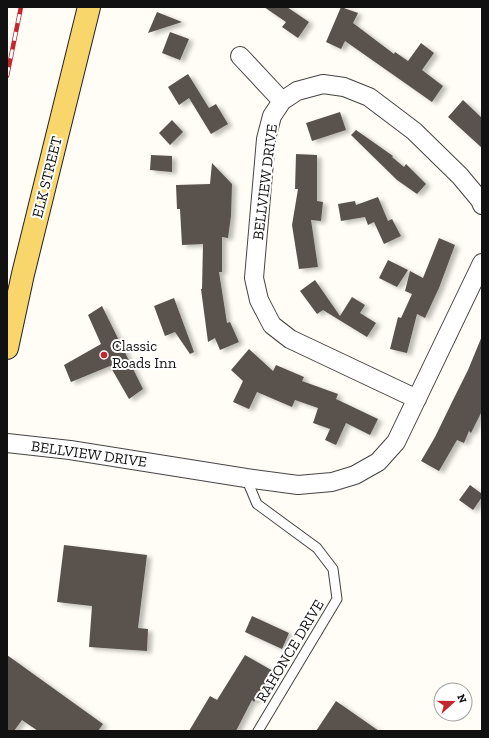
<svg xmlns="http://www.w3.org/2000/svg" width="489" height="738" font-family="'Zilla Slab',serif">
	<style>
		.building { fill: #5a524d; filter: url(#shadow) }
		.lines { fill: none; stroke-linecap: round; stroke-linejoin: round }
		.service-casing { stroke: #444; stroke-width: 11 }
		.minor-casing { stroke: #444; stroke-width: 20 }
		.primary-casing { stroke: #222; stroke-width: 24 }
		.service { stroke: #fff; stroke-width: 9 }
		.minor { stroke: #fff; stroke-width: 18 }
		.primary { stroke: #f9d66b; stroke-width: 22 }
		.rail-casing { stroke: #c4262e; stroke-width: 4.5 }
		.rail { stroke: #fff; stroke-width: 3; stroke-dasharray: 9; stroke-linecap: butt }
		.poi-dot { fill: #c4262e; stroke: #fff; stroke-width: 1.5 }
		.labels { text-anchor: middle; stroke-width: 4; stroke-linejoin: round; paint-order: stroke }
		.street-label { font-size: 15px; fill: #111; stroke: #fff }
		.poi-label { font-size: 15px; fill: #111; stroke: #fff; text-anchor: start }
	</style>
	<defs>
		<filter id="shadow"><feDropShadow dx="4.5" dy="2.5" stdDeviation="2" flood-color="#0004"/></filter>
	</defs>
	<rect width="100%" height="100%" fill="#fffdf5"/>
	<!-- building -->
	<path class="building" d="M264,7H287L309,22L298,38L282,27L286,22Z
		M341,7L358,13L353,23L394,54L395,52L408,61L421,43L434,53L422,70L443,86L432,102L345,41L341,49L326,42Z
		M157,12L182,22L148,33Z
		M170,32L189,39L180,60L162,53Z
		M188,74L209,108L216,104L228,124L211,134L189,98L179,105L168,87Z
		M463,100L482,118V148L448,117Z
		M340,112L346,130L312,141L306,123Z
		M172,120L183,132L170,145L159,133Z
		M356,130L393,156L392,157L404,167L406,164L426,184L417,194L397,180L351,135Z
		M296,154L317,155V201L323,202L321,221L311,220L318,267L299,269L292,225L298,189H295Z
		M151,155L172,156V172L150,170Z
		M212,163L232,184L231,216L228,238L222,237V272H219L227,323L230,322L239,342L220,350L215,338L208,342L201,289H202L203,244L182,245L180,209H177L176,185L210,184Z
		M378,197L388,221L392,219L401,236L384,244L374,222L368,225L365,217L341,221L338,204L355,201L356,205Z
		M439,238L455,245L439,288L425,318L417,314L407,353L390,349L398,317L401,318L412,294L405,291L410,271L423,278Z
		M388,260L408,270L397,287L379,278Z
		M315,280L340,316L352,297L365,305L360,313L376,323L367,337L323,310L317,314L300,291Z
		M174,298L194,352L190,354L175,332L165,336L154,306Z
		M102,306L143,389L129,399L110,366L71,382L64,365L101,344L88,315Z
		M482,336V411L471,433L469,431L464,443L457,440L439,471L421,461L435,437L453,400L468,370Z
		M249,349L273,371L276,365L304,377L302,381L338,394L336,399L378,419L370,435L346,423L336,445L325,440L330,429L313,423L318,408L295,400L292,407L257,392L249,409L233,402L243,381L231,370Z
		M470,485L482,494V497L473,510L459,500Z
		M64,545L147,555L138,628L148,629L147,651L89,647L92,606L57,602Z
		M252,616L289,633L282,649L245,632Z
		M7,655L103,724L98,731H38L22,720L14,731H7Z
		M245,655L273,671L254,702L252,700L236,731H189L210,696L217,700Z
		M336,701L379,731H316Z"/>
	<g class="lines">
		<defs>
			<path id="service" d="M246,478L257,504L317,548L333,569L337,599L258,731"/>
			<path id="minor" d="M240,56L282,101
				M417,399L290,339L272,325L259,300L254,278L266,139L272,116L282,101L297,91L323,84L344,87L369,97L414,131L460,176L480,200L482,205
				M7,443L70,450L246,478L298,485L332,482L355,475L378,462L396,442L482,263"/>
			<path id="primary" d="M7,348L23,274L89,7"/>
		</defs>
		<!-- service casing -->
		<use href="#service" class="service-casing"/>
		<!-- minor casing -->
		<use href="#minor" class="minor-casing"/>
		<!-- primary casing -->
		<use href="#primary" class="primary-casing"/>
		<!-- service -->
		<use href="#service" class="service"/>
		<!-- minor -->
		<use href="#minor" class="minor"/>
		<!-- primary -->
		<use href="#primary" class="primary"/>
		<defs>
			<path id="rail" d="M7,76L21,7"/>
		</defs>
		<!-- rail casing -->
		<use href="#rail" class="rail-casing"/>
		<!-- rail -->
		<use href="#rail" class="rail"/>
	</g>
	<!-- markers -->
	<circle class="poi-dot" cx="104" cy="355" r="4"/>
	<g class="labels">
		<!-- street labels -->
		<g class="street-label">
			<text transform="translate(47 177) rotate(-76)" y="5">ELK STREET</text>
			<text transform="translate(265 182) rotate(-83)" y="5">BELLVIEW DRIVE</text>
			<text transform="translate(89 454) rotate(8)" y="5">BELLVIEW DRIVE</text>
			<text transform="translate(290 651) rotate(-59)" y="5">RAHONCE DRIVE</text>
		</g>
		<!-- poi labels -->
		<g class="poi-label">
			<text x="112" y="351">Classic<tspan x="112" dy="17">Roads Inn</tspan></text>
		</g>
	</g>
	<!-- border -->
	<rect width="489" height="738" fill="none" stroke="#111111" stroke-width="16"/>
	<!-- north arrow -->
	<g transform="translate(453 702) rotate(69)"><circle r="19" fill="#ffffff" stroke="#a0a0a0"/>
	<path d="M0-3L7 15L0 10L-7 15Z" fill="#c4262e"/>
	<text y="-6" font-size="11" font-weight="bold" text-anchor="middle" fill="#111111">N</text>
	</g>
</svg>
